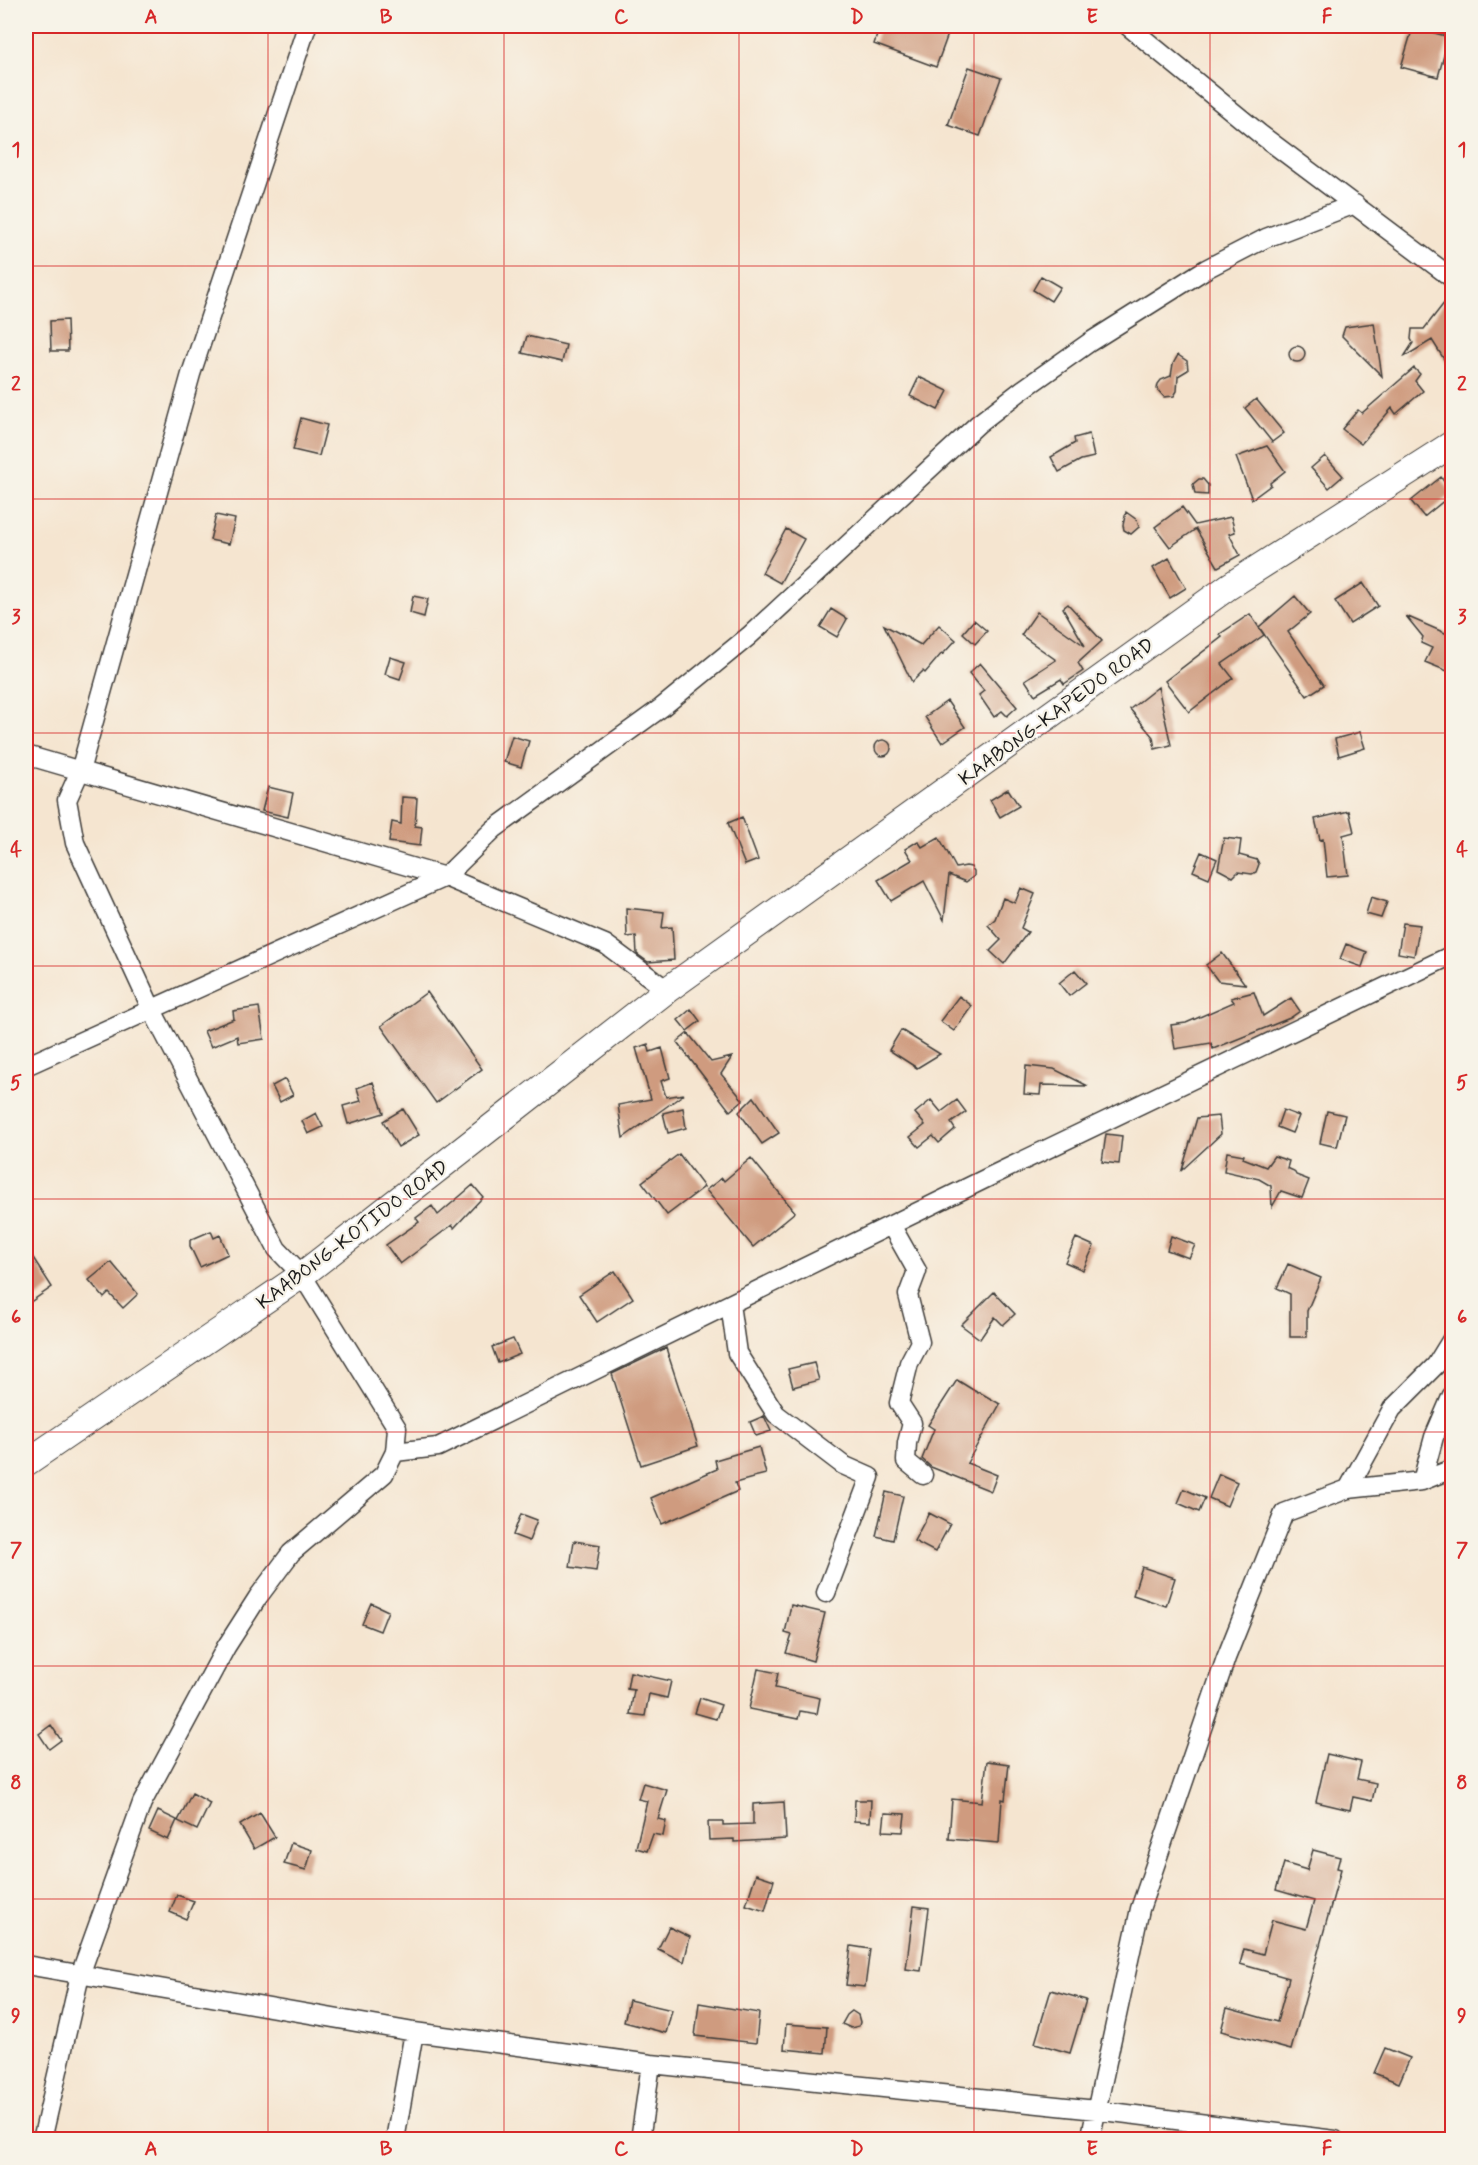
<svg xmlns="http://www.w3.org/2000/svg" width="1478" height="2165" font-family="Mynerve,sans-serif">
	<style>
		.building { fill: #cf9b7f }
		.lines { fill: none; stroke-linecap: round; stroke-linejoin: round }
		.street-casing { stroke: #3d3a37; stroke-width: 21 }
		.secondary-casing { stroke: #3d3a37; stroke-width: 28 }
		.street { stroke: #fff; stroke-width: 18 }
		.secondary { stroke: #fff; stroke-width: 26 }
		.grid { fill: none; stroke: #d62828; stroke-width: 1.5; stroke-opacity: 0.55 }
		.labels { text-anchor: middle; stroke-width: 4.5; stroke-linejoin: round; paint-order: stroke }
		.street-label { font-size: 20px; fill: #1c1c1c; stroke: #f7f3e8 }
		.neatline { fill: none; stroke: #d62828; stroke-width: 2 }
		.grid-label { font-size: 20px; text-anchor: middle; font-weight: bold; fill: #d62828 }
	</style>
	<rect width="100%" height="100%" fill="#f7f3e8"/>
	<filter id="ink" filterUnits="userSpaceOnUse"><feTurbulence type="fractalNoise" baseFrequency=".0167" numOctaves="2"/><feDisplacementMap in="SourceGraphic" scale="12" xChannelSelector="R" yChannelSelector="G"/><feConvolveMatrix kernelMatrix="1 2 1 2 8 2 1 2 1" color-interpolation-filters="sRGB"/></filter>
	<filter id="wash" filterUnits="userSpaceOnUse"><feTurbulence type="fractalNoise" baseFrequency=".008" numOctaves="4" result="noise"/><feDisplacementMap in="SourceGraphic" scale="24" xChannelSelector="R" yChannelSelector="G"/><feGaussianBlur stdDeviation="1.35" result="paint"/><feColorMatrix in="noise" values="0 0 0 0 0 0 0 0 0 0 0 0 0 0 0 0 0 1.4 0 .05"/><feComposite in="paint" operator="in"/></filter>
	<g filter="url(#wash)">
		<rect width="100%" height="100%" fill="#f5e5d0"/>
		<g id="blocks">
			<!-- building -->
			<path class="building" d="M880,26H951L936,67L874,44Z
				M1413,27L1449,37L1438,77L1401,67Z
				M969,67L1001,78L980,136L948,125Z
				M1041,276L1060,287L1051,301L1033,290Z
				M1452,293V372L1432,340L1404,357L1413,343L1411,339L1412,329H1424Z
				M67,320L68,351H51L50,321Z
				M1374,323L1382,376L1342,336L1345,327Z
				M527,336L566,345L562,362L522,353Z
				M1289 354a8 8 0 1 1 16 0a8 8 0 1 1-16 0Z
				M1178,355L1187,361L1188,370L1178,376L1177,391L1174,396L1164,397L1157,389L1158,384L1161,380L1171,376L1173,364Z
				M1414,368L1420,374L1415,381L1423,391L1396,414L1392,408L1361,444L1342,429L1358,410L1362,413Z
				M919,377L948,391L938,410L910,396Z
				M1256,399L1284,433L1272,442L1245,408Z
				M301,418L327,425L319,456L293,450Z
				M1089,434L1094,457L1081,460L1059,472L1051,457L1075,443L1074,438Z
				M1267,446L1285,471L1270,483L1271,485L1252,499L1236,457Z
				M1325,456L1343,476L1329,488L1311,468Z
				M1441,477L1452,494L1424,517L1411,501Z
				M1199,479H1203L1208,485V495L1195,494L1193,484Z
				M1182,507L1195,525L1231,517L1235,532L1229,534L1240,555L1218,567L1196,529L1170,547L1155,527Z
				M1126,512L1137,520L1139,527L1131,534L1124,530L1123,525Z
				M216,515L235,519L229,544L210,540Z
				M786,529L804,539L780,583L762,573Z
				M1169,558L1186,588L1170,598L1153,568Z
				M1363,583L1378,606L1350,624L1335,601Z
				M413,596L428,599L424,617L410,613Z
				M1295,596L1310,614L1288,632L1324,685L1307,696L1259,627Z
				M1068,604L1102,641L1078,663L1083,671L1064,684L1061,679L1035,695L1025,680L1056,660L1021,635L1037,612L1085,646L1063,608Z
				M831,609L847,619L837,637L820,627Z
				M1250,614L1264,635L1222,664L1233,678L1189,712L1165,681L1222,637L1220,634Z
				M1406,616L1452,636V673L1425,662L1432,648L1421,643L1423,637Z
				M974,620L987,631L975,644L963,633Z
				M884,625L921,645L939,625L956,640L943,654L942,653L925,673L923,671L912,682Z
				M390,657L406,662L400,679L385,674Z
				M980,663L1017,707L1007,716L1002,711L994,717L979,695L984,691L969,673Z
				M1158,687L1171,745L1155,749L1153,737L1130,709Z
				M947,701L965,727L942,743L925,717Z
				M1360,732L1365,748L1339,756L1335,739Z
				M512,736L529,741L521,767L504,762Z
				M875 748a8 8 0 1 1 16 0a8 8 0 1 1-16 0Z
				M268,787L293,793L288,817L262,811Z
				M1008,789L1019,806L1000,817L990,800Z
				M402,797L417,798L415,826L422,827L420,846L389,842L392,822L401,824Z
				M1349,811L1354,832L1343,835L1348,875L1327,877L1323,839L1320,840L1315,819Z
				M742,817L758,860L745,865L728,823Z
				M939,837L956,868L966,866L971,867L974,871V876L966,882L949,875L944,920L924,881L891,901L878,880L912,860L905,849L918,841L922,847Z
				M1224,838L1241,840L1239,855L1257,860L1259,864L1256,872L1252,874L1238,872L1233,877L1218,869Z
				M1201,852L1217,859L1209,878L1193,871Z
				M1021,888L1035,894L1021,928L1028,932L1004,964L990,951L1001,940L988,925L995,919L1003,898L1015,903Z
				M1371,897L1387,902L1381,918L1366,914Z
				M626,908L664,912L662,928L672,927L674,960L648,962L637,954L636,936L627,937Z
				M1403,923L1420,925L1414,956L1398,953Z
				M1346,944L1367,952L1362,967L1340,959Z
				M1222,953L1245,984L1218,981L1206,965Z
				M1075,970L1086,983L1069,996L1059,983Z
				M427,992L482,1069L436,1103L381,1026Z
				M1254,992L1263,1016L1291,998L1300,1011L1290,1018L1213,1049L1211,1043L1175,1049L1171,1025L1186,1023L1234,1002L1231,998Z
				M959,996L972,1006L954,1031L940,1021Z
				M259,1007L264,1039L238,1043L237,1036L211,1047L204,1031L234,1019L233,1011Z
				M691,1009L700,1021L687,1031L678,1020Z
				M901,1030L940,1054L917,1068L889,1050Z
				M688,1033L711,1062L732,1057L721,1074L743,1100L730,1111L677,1042Z
				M648,1044L650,1052L662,1048L670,1078L661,1081L666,1097L684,1094L623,1138L618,1105L651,1099L636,1048Z
				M1026,1066L1054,1069L1088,1086L1041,1085L1040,1095L1024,1094Z
				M285,1079L293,1095L280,1102L272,1086Z
				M373,1082L384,1113L348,1124L343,1106L361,1101L357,1088Z
				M754,1097L779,1133L762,1144L739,1112Z
				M931,1100L941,1112L957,1100L966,1112L951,1123L955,1129L939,1143L933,1136L919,1147L910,1137L925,1125L915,1113Z
				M683,1108L686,1128L668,1133L663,1113Z
				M403,1109L419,1135L398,1147L383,1121Z
				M1283,1110L1299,1116L1292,1133L1277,1127Z
				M1327,1111L1345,1115L1337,1147L1320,1143Z
				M316,1113L323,1127L308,1134L302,1121Z
				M1219,1116L1221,1134L1182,1170L1197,1118Z
				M1106,1134L1122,1136L1119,1164L1102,1162Z
				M1227,1152L1244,1155L1243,1158L1266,1167L1274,1156L1289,1161L1287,1168L1294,1171L1296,1175L1309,1180L1302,1198L1281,1191L1272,1207L1271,1186L1259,1179L1224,1171Z
				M679,1154L704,1187L667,1215L642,1182Z
				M751,1158L795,1212L753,1247L706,1190L722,1178L724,1181Z
				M473,1185L483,1197L454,1228L452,1225L400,1264L386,1245L419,1222L416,1218L432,1206L438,1215Z
				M211,1231L214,1238L220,1235L228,1254L200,1267L190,1246V1240Z
				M1171,1236L1195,1245L1189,1258L1167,1250Z
				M1076,1238L1094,1246L1083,1270L1065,1262Z
				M26,1247L52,1287L26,1305Z
				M111,1262L138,1294L123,1308L109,1293L104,1298L89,1280Z
				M1288,1264L1321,1278L1307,1311V1337H1290V1294L1277,1288Z
				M615,1271L633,1298L597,1322L579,1295Z
				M994,1292L1015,1314L1003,1325L995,1317L980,1339L961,1325Z
				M513,1339L520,1354L498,1363L492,1347Z
				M666,1348L698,1446L641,1465L612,1374Z
				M814,1363L819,1380L793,1387L788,1369Z
				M957,1380L978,1393L979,1392L1000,1404L967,1463L997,1475L991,1491L931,1467L922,1459L934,1429L928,1425Z
				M764,1416L771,1431L756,1436L750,1422Z
				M759,1447L766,1474L753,1477V1478L735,1483L738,1491L662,1524L651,1498L717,1469L715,1460Z
				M1219,1474L1237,1482L1227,1506L1209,1498Z
				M1184,1489L1205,1498L1199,1512L1178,1503Z
				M886,1492L903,1496L893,1540L876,1536Z
				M929,1513L950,1524L935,1552L914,1541Z
				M521,1514L537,1520L529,1541L513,1535Z
				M574,1541L600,1545L596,1571L570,1567Z
				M1142,1567L1175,1578L1166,1606L1133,1595Z
				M371,1603L388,1611L380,1631L362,1624Z
				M791,1605L825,1613L813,1661L786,1653L792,1635L785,1633Z
				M758,1669L778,1673L775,1688L820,1698L817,1714L800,1711L798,1719L749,1709Z
				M630,1672L671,1681L667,1698L649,1694L645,1716L630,1714L634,1690L627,1689Z
				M700,1698L721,1705L716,1719L695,1713Z
				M51,1725L61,1740L49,1749L39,1734Z
				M1327,1754L1361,1762L1357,1779L1376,1783L1372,1801L1353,1797L1350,1810L1316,1802Z
				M987,1761L1009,1764L1005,1800L1002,1799L999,1843L949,1839L952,1799L982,1802Z
				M643,1783L667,1790L658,1819L666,1821L663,1836L653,1834L647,1851L636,1848L647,1801L638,1799Z
				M192,1793L210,1803L197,1830L178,1821Z
				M855,1800H871L870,1822L854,1821Z
				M784,1802L786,1839L734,1842V1839L709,1840L708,1822H723V1825L753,1824V1804Z
				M158,1811L177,1820L168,1840L149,1831Z
				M260,1813L275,1837L254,1849L240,1825Z
				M885,1813L905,1814L903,1832L883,1831Z
				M291,1843L312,1850L306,1870L284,1864Z
				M1313,1850L1340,1857L1337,1868L1341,1869L1291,2050L1221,2031L1227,2008L1277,2022L1289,1978L1240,1964L1244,1949L1263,1954L1272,1920L1306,1929L1314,1901L1276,1890L1284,1863L1307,1870Z
				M756,1874L774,1880L765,1911L746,1905Z
				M177,1895L194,1901L186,1919L170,1912Z
				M914,1906L929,1908L921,1971L906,1969Z
				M669,1927L690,1937L684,1962L658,1949Z
				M851,1946L870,1949L865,1987L846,1985Z
				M1051,1990L1086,2000L1070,2053L1035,2043Z
				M629,2000L672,2010L666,2033L624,2022Z
				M699,2003L759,2013L756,2043L695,2036Z
				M852,2011L858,2015L860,2022L859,2026L851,2028L842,2024L847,2015Z
				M786,2024L827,2027L825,2053L784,2049Z
				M1385,2048L1410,2058L1399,2083L1374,2073Z"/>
		</g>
	</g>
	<g filter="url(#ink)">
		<use href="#blocks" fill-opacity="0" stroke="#3d3a37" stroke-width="1.5"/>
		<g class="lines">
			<defs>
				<path id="street" d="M1128,26L1260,134L1452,278
					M26,755L445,877L605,944L667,990
					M26,1066L445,877L494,829L661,708L749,636L978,424L1022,390L1090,342L1206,269L1266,238L1355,204
					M891,1225L917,1271L908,1295L920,1342L909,1363L899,1403L912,1423L907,1443L906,1461L923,1475
					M730,1304L737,1353L776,1414L843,1465L870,1477L826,1593
					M395,1452L438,1447L993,1175L1452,955
					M1422,1481L1434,1437L1452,1395
					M1348,1489L1422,1481L1452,1469
					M26,1965L414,2032L651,2064L1096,2110L1335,2140
					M42,2140L80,1975L142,1803L226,1647L258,1597L291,1553L384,1474L395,1452L397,1428L302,1275L277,1249L152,1010L75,843L67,800L80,771L191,374L307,26
					M395,2140L414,2032
					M640,2140L651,2064
					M1090,2140L1140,1909L1226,1658L1284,1513L1348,1489L1392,1409L1436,1365L1452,1339"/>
				<path id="secondary" d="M26,1463L302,1275L667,990L1228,587L1452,444"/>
			</defs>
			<!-- street casing -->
			<use href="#street" class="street-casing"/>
			<!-- secondary casing -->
			<use href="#secondary" class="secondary-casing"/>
			<!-- street -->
			<use href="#street" class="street"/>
			<!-- secondary -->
			<use href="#secondary" class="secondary"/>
		</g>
	</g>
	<!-- grid -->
	<path class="grid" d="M268,26V2140M504,26V2140M739,26V2140M974,26V2140M1210,26V2140M26,266H1452M26,499H1452M26,733H1452M26,966H1452M26,1199H1452M26,1432H1452M26,1666H1452M26,1899H1452"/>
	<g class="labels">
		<!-- street labels -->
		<g class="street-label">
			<text transform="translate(1056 711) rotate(-36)" y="7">KAABONG-KAPEDO ROAD</text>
			<text transform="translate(352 1234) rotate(-37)" y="7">KAABONG-KOTIDO ROAD</text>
		</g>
	</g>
	<!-- margin -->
	<rect width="1478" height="2165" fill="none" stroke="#f7f3e8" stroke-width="66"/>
	<rect x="33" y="33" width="1412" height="2099" class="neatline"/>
	<g class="grid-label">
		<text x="151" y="23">A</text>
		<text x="386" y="23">B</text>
		<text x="621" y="23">C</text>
		<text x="857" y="23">D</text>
		<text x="1092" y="23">E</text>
		<text x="1327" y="23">F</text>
		<text x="16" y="156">1</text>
		<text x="1462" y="156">1</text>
		<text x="16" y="390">2</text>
		<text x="1462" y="390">2</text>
		<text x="16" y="623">3</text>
		<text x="1462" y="623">3</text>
		<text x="16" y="856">4</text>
		<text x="1462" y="856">4</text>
		<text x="16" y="1089">5</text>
		<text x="1462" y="1089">5</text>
		<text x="16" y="1323">6</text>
		<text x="1462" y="1323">6</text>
		<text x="16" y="1556">7</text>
		<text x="1462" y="1556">7</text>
		<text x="16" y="1789">8</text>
		<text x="1462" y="1789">8</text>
		<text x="16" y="2022">9</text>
		<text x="1462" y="2022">9</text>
		<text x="151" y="2155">A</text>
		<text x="386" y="2155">B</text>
		<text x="621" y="2155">C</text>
		<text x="857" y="2155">D</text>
		<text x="1092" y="2155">E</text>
		<text x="1327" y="2155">F</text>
	</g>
</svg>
